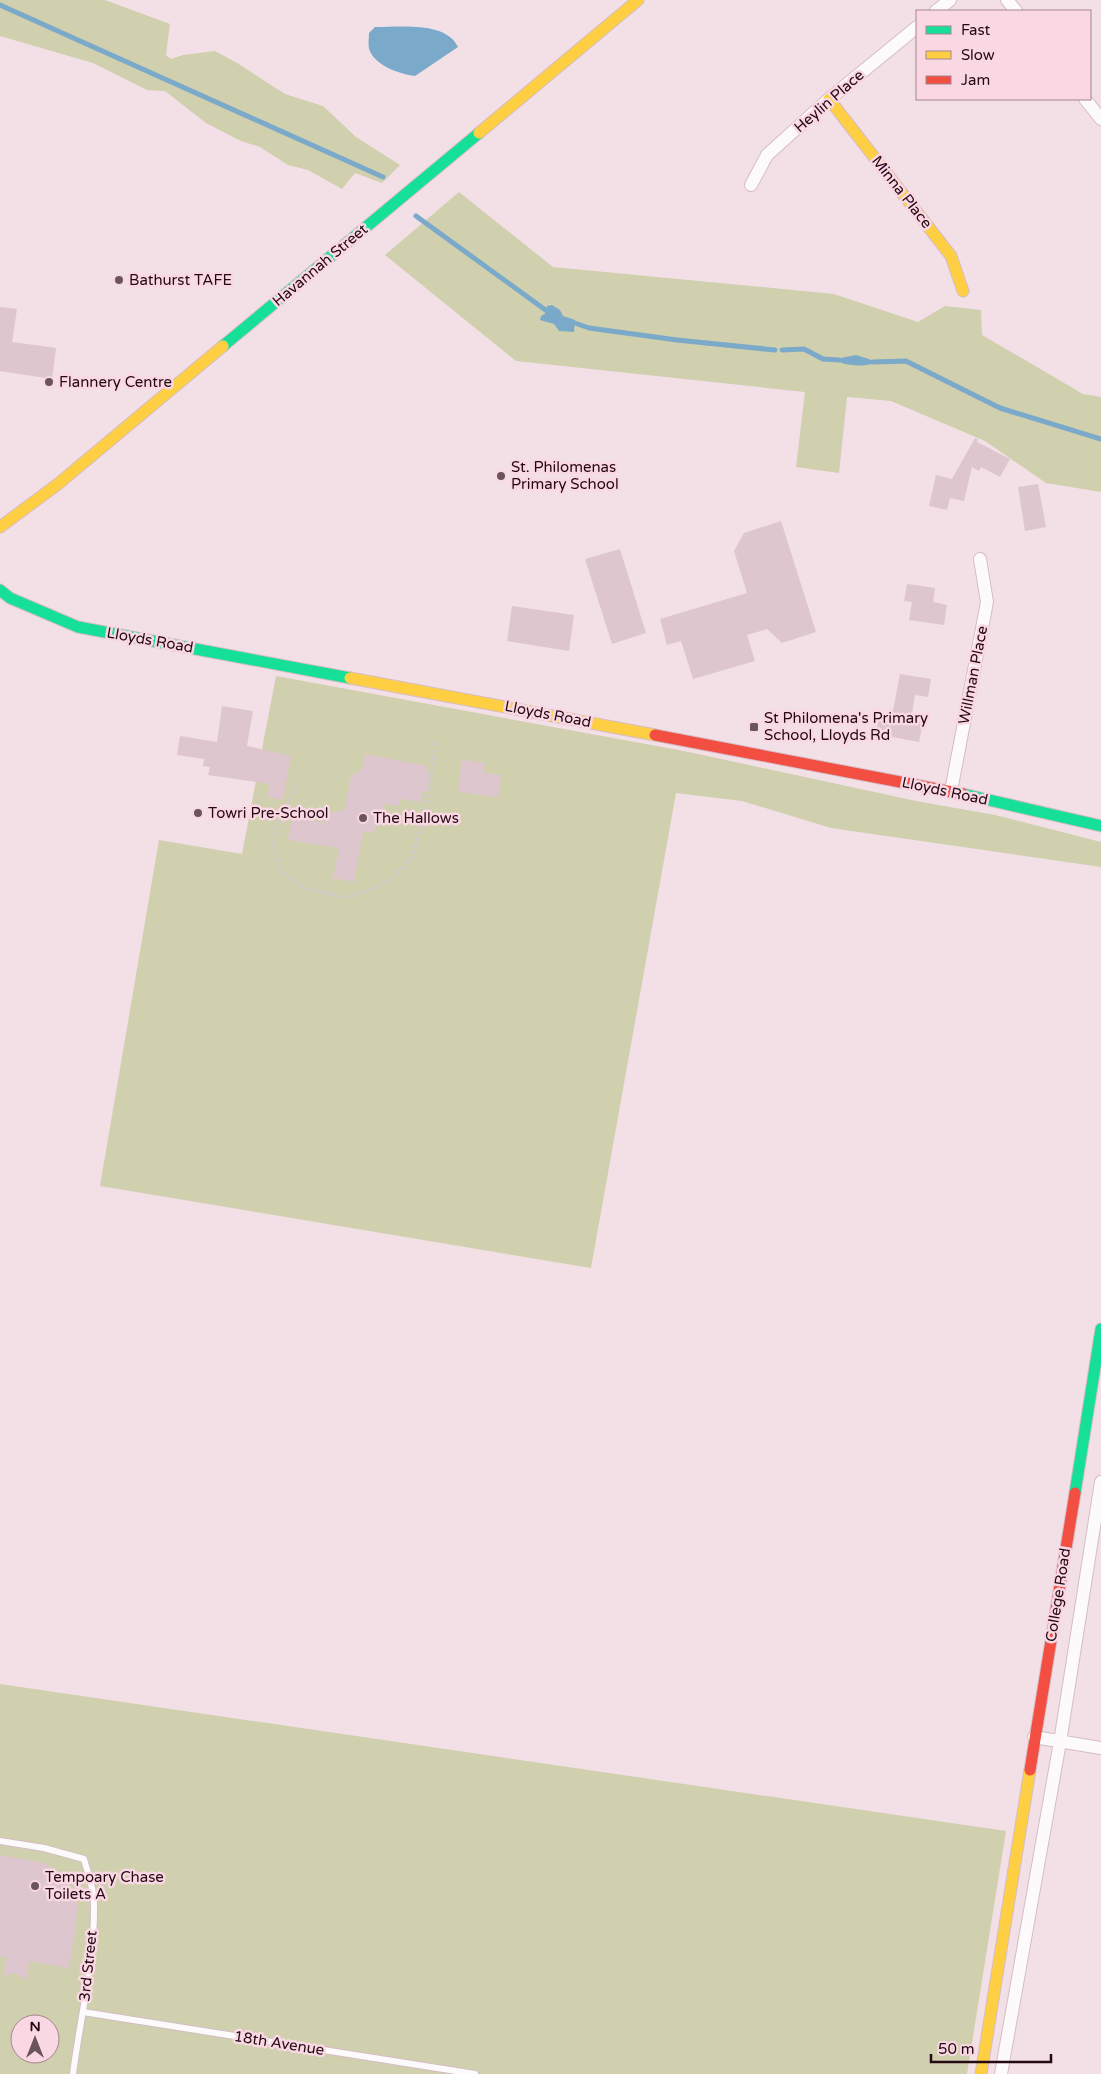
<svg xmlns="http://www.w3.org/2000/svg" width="1101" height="2074" font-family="'Varela Round',sans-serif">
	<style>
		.green { fill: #d0cfae; fill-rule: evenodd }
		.water { fill: #7aa9c9 }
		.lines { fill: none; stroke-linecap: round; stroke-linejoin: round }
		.stream { stroke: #7aa9c9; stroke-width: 5 }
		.building { fill: #ddc6ce }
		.lane-casing { stroke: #d5bdc6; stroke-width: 8 }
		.street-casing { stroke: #d5bdc6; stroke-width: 14 }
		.fast-casing { stroke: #d5bdc6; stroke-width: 13 }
		.slow-casing { stroke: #d5bdc6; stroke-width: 13 }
		.jam-casing { stroke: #d5bdc6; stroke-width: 13 }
		.path { stroke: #d1cbcc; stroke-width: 3; stroke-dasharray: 4 2.5; stroke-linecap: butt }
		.lane { stroke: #fdfafb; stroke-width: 6 }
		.street { stroke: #fdfafb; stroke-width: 12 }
		.fast { stroke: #16e098; stroke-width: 11 }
		.slow { stroke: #ffcf43; stroke-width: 11 }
		.jam { stroke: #f24e42; stroke-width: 11 }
		.poi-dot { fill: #6c545e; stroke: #fad8e3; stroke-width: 2 }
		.labels { text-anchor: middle; stroke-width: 5; stroke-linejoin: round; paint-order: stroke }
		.street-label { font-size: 15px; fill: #240914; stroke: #fad8e3 }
		.poi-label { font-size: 15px; fill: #240914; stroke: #fad8e3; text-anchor: start }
	</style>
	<rect width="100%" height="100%" fill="#f2e0e6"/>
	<!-- green -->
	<path class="green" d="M0,0H105L170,24L166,55L171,59L183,55L215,51L237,63L285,94L323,106L356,137L400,165L382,183L355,173L342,189L308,170L288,165L260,147L241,141L206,123L165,91L147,90L93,63L0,36Z
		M459,192L553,267L834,294L918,322L945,306L981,310L982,335L1083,394L1101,397V492L1046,483L985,441L891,401L847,397L839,473L796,467L805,392L516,361L385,255Z
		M276,676L684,751L916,801L995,815L1101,842V867L831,828L742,801L676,793L591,1268L100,1186L159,840L242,854Z
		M0,1684L1006,1831L967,2074H0ZM20,2024H50V2054H20Z"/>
	<!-- water -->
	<path class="water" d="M375,27C401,27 446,21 458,47L415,76C400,74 375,66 369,49C368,44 369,37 369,33Z
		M552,305L560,310L563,316L575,320L574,332L559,331L554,324L540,320L541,316L546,313L547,306Z
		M856,355L878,362C868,367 843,367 835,359Z"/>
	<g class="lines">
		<!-- stream -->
		<path class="stream" d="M0,5L383,177
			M416,216L551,314
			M569,321L589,328L677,340L775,350
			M782,350L804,349L823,359L839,360
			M873,362L906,361L1000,408L1101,439"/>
	</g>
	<!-- building -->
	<path class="building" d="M0,307L17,309L12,342L56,348L52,379L0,371Z
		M975,438L978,439L977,442L1010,459L1000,477L981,467L979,471L972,467L964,501L950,498L947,510L929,506L936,475L952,479Z
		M1038,484L1046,527L1025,531L1018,487Z
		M781,521L816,632L782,643L767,629L747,635L755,661L693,679L681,641L667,645L660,619L747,593L734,551L744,533Z
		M620,549L646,633L612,644L585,559Z
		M907,584L935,588L933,602L947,605L944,625L909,620L912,602L904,601Z
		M512,606L574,615L569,651L507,641Z
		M900,674L931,679L928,697L915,695L911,720L923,722L919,742L876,734L880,714L892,716Z
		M222,706L253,711L247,746L291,756L283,800L267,797L270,784L208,775L210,767L203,766L204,759L177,755L180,736L217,742Z
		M365,754L427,766L426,772H430L427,791H423L421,802L400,799L399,806L384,804L380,826L375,825L374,833L363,831L354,882L333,878L339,848L288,840L292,817L323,823L332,812L345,810L351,776L363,768Z
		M462,760L485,763L484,773L501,775L498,797L458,792Z
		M0,1855L45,1863L63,1876L78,1896L76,1925L69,1968L29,1961L27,1980L15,1973L4,1976L7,1958L0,1956Z"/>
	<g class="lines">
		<defs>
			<path id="lane" d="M0,1841L44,1848L84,1859C88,1874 94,1888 94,1904C95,1961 80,2018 73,2074
				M83,2012L475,2074"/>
			<path id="street" d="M1007,0L1016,11
				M936,11L950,0
				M1085,99L1101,119
				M751,185L767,155L829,99L917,27
				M951,791L987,602L980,559
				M1034,1737L1101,1748
				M1001,2074L1060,1742L1101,1482"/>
			<path id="fast" d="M223,346L479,133
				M0,590L10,598L78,627L350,678
				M963,794L1101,826
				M1075,1493L1101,1329"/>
			<path id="slow" d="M829,99L951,256L963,291
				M479,133L638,0
				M0,527L58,484L223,346
				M350,678L655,735
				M981,2074L1030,1770"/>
			<path id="jam" d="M655,735L963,794
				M1030,1770L1075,1493"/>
		</defs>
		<!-- lane casing -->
		<use href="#lane" class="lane-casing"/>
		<!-- street casing -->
		<use href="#street" class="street-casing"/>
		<!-- fast casing -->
		<use href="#fast" class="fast-casing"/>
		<!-- slow casing -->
		<use href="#slow" class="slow-casing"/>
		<!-- jam casing -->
		<use href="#jam" class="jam-casing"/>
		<!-- path -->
		<path class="path" d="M297,785L277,827L273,848L281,871L306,889L347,898L387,883L411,859L425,817L436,741"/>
		<!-- lane -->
		<use href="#lane" class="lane"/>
		<!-- street -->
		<use href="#street" class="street"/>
		<!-- fast -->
		<use href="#fast" class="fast"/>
		<!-- slow -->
		<use href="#slow" class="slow"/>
		<!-- jam -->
		<use href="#jam" class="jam"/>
	</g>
	<!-- markers -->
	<g class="poi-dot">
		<circle cx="119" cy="280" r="5"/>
		<circle cx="49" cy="382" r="5"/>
		<circle cx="501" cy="476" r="5"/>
		<rect x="749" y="722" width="10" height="10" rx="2.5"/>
		<circle cx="198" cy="813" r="5"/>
		<circle cx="363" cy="818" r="5"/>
		<circle cx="35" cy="1886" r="5"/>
	</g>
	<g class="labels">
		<!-- street labels -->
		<g class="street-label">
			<text transform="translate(829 101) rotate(-41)" y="5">Heylin Place</text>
			<text transform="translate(902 192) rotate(52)" y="5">Minna Place</text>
			<text transform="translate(320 265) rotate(-40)" y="5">Havannah Street</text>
			<text transform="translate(150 640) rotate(10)" y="5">Lloyds Road</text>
			<text transform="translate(973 675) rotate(-79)" y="5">Willman Place</text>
			<text transform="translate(548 714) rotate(11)" y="5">Lloyds Road</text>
			<text transform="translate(945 791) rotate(12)" y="5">Lloyds Road</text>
			<text transform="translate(1058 1595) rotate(-81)" y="5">College Road</text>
			<text transform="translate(88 1966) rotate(-84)" y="5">3rd Street</text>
			<text transform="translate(279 2043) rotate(9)" y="5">18th Avenue</text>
		</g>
		<!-- poi labels -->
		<g class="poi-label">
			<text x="129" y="285">Bathurst TAFE</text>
			<text x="59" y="387">Flannery Centre</text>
			<text x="511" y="472">St. Philomenas<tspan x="511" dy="17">Primary School</tspan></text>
			<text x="764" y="723">St Philomena's Primary<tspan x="764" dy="17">School, Lloyds Rd</tspan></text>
			<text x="208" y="818">Towri Pre-School</text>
			<text x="373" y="823">The Hallows</text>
			<text x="45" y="1882">Tempoary Chase<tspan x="45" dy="17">Toilets A</tspan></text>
		</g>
	</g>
	<!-- legend -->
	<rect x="916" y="10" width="175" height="90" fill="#fad8e3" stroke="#a48590"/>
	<rect x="926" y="26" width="25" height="8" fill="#16e098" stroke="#a48590"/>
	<text x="961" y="35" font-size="15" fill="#240914">Fast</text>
	<rect x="926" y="51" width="25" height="8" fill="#ffcf43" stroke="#a48590"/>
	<text x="961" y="60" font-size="15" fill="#240914">Slow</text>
	<rect x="926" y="76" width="25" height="8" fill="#f24e42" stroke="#a48590"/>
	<text x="961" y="85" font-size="15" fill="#240914">Jam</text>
	<!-- north arrow -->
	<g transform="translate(35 2039)"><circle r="24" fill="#fad8e3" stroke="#a48590"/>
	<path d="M0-4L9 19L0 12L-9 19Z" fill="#6c545e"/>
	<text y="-8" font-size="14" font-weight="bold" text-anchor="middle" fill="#240914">N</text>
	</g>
	<!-- scale -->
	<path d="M931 2054v8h120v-8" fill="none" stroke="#240914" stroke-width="2.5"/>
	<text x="938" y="2054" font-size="15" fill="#240914" stroke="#fad8e3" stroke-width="4" paint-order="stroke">50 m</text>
</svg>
